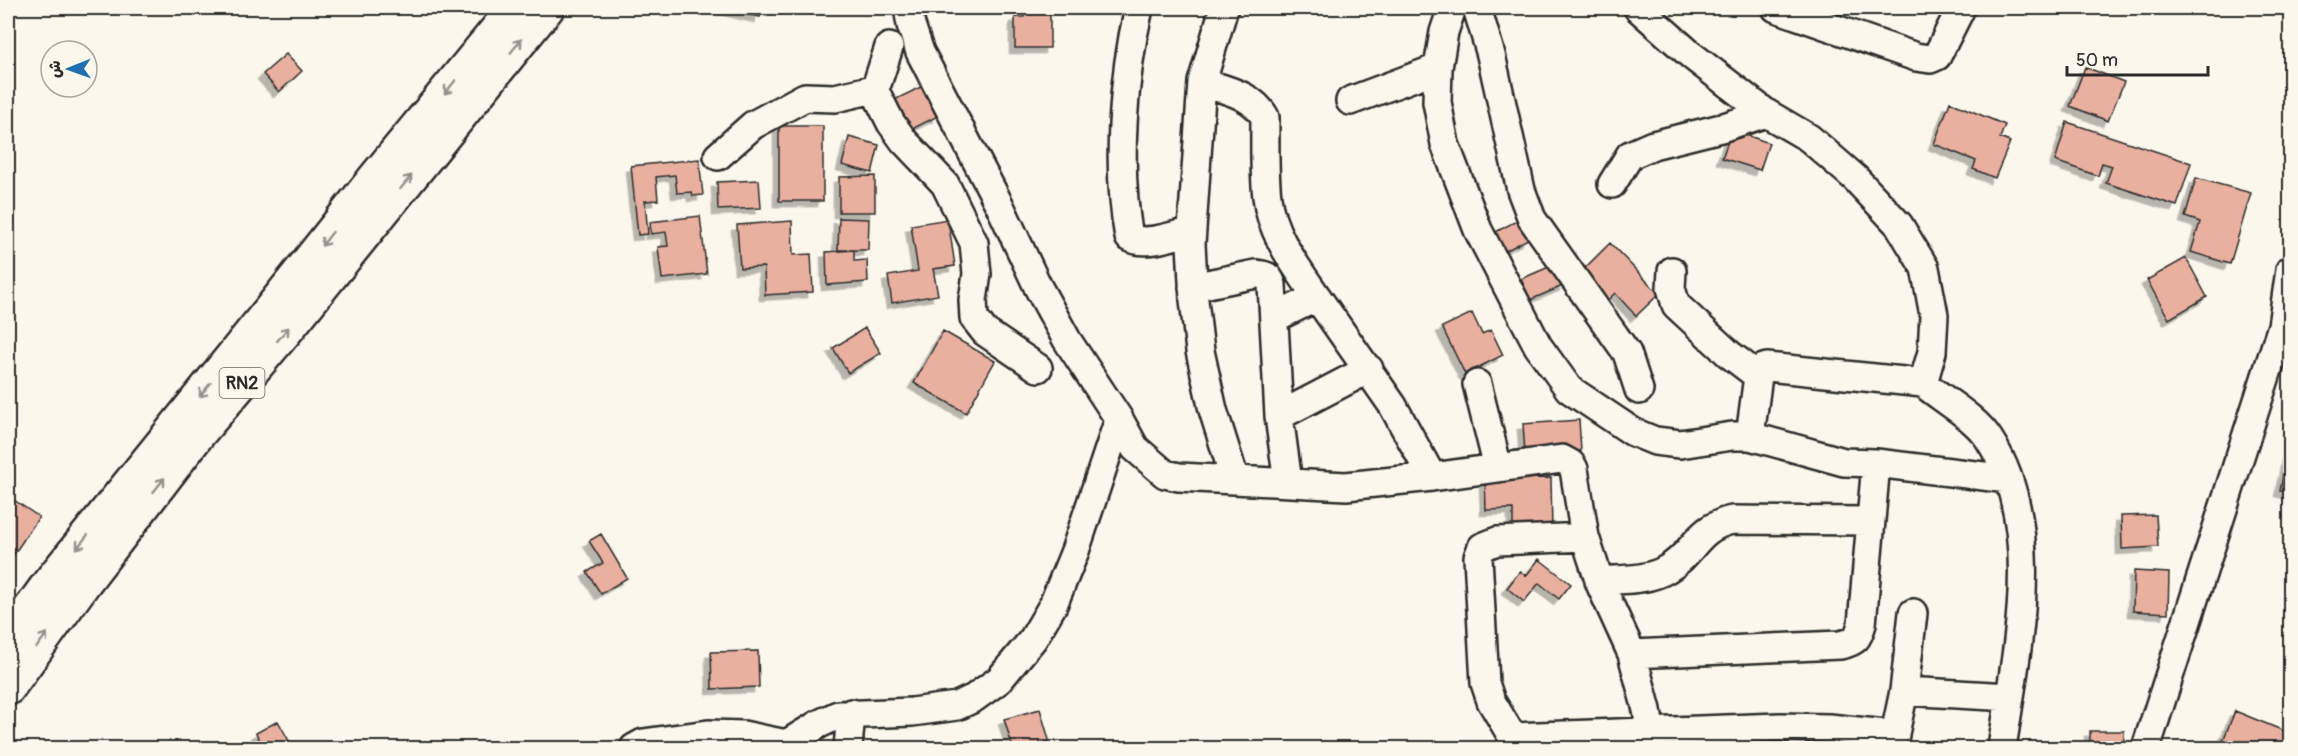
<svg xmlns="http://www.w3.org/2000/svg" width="2298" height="756" font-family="Pangolin,'Playpen Sans Arabic',sans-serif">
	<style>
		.building { fill: #e9b0a0; stroke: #2b2b2b; stroke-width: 1.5; filter: url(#shadow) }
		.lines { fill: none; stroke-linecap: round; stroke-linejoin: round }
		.minor-casing { stroke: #2b2b2b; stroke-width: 32 }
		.highway-casing { stroke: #2b2b2b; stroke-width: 38 }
		.minor { stroke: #fbf7ec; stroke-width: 27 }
		.highway { stroke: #fbf7ec; stroke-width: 33 }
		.oneway { stroke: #93918c }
		.labels { text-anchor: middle; stroke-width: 4.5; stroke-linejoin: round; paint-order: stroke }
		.shield { fill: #fbf7ec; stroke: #696865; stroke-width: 1.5 }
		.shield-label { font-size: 18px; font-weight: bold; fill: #2b2b2b }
	</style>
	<defs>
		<filter id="shadow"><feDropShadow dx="-5.5" dy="5.5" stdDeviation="0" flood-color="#0004"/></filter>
	</defs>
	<rect width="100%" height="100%" fill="#fbf7ec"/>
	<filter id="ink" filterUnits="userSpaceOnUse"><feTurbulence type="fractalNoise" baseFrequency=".0167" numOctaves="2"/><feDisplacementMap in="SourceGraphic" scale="12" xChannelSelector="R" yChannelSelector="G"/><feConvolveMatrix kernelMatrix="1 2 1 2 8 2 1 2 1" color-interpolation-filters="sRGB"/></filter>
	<g filter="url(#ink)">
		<!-- building -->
		<path class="building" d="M721,8H762L760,17Z
			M1024,13H1050V48H1015V17H1024Z
			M286,54L302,71L279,92L263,74Z
			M2085,67L2124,82L2108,121L2070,106Z
			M923,86L938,116L906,132L892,101Z
			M1950,102L2005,125L2000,138L2010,142L1995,178L1973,169L1976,161L1934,144Z
			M2067,122L2191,163L2177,206L2106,183L2112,166L2102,163L2098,176L2055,161Z
			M779,126H823V201H779Z
			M1732,130L1769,143L1760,170L1722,158Z
			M849,137L879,145L872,173L842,165Z
			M699,159L703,195L693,196L692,192L677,193L675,175L656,177L658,200L645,201L648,234L638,235L631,166Z
			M875,176V212H839V177Z
			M2196,178L2251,193L2230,264L2191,252L2200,222L2185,217Z
			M759,180L761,208L718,210L717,182Z
			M700,216L707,274L662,279L658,247L668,246L666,232L651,234L650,222Z
			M839,218L869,219L868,250H838Z
			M948,219L955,266L933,269L938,295L892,303L888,276L918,271L911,225Z
			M1518,220L1528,239L1498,255L1488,236Z
			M792,221L793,255L811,254L813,292L765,295L764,267L740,268L737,225Z
			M1610,243L1659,294L1636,316L1615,293L1608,300L1581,272Z
			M854,250V261L867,260L868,282L827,285L826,252Z
			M2186,258L2207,297L2169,319L2147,280Z
			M1556,264L1565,285L1530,300L1521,279Z
			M1472,313L1482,334L1491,330L1503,355L1465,374L1442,327Z
			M865,328L881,353L848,373L833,348Z
			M943,331L995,361L966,413L914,383Z
			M1579,420L1581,451L1525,454L1523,424Z
			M2290,442V493L2280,491Z
			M1551,478L1552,532L1513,533V509L1486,510L1485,479Z
			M8,496L39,517L8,563Z
			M2156,515L2158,547L2122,549L2121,516Z
			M601,534L627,578L601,594L587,572L603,563L589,541Z
			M1539,559L1571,584L1559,599L1539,583L1524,602L1507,588L1520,571L1526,576Z
			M2134,571L2169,573L2168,613L2133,611Z
			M758,651L759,687L712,689L711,652Z
			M1040,709L1050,743L1031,748H1013L1004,719Z
			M2235,711L2289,733L2282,748H2220Z
			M278,721L293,748H264L256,733Z
			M2090,731H2124V748H2090Z"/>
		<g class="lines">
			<defs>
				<path id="minor" d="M908,8L911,25L920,52L1000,206L1038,287L1067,340L1119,419L1135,448L1165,474L1179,477L1346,486L1432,477L1562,459L1571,464L1574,469L1585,537L1601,586L1632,654L1840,645C1856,642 1858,638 1862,624L1876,463L2008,479
					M1139,8C1123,76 1116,168 1129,237C1145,247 1174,235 1192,231
					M1224,8L1202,82L1191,244L1194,300L1200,351L1213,410L1235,480
					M1452,8L1444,32L1438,68L1437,102L1445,144L1478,230L1538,346L1569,389L1633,432L1655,441L1680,444L1732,436H1750
					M1477,8L1491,55L1521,190L1532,219L1627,353L1639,390
					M1638,8L1691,55L1766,113L1809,138L1855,178L1899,225L1925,268L1934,315L1932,352L1923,383C1943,400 1975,417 1989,439C2046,527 2016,652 2002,748
					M1776,8L1916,57L1930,59L1937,56L1961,8
					M1202,82C1225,90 1252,94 1265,117C1265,143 1264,171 1267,197C1271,234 1296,266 1317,297
					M874,89L891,123L904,141L945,184L974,243L977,274L973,300L974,318L985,332L1038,368
					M1350,101L1438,68
					M718,156L753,125L805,97L835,98L874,89L878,81L889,47
					M1612,184L1630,155L1653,145L1721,128L1766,113
					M1672,271L1671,288L1676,305L1729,354L1758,376
					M1193,287L1256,274C1265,275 1269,275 1272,285L1279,416L1288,483
					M1274,318L1317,297L1393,406L1432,477
					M1477,384L1498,468
					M1279,416L1369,369
					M1876,463L1844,462L1750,436L1758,376L1761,369L1767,367L1923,383
					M1599,581C1621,579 1648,581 1667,569C1695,553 1696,528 1732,520L1871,521
					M1632,654L1647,710L1653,748
					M1904,691L1913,613
					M1512,737L1780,727L1829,728L1895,735
					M634,748L643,743L708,734L743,735L786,744
					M780,748L819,724L838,715L912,712L957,706L974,698L999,680L1033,639L1053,605L1075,551L1119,419
					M848,748L851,713
					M1519,748L1491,701L1485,683L1478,557L1482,547L1497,541L1585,537
					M1892,748L1904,691L2010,697
					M2146,748L2282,326L2290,270"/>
				<path id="highway" d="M8,640L50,582L271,309L375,178L515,8
					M8,688L83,584L199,433L288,328L547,8"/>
			</defs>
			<!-- minor casing -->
			<use href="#minor" class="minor-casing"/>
			<!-- highway casing -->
			<use href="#highway" class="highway-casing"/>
			<!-- minor -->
			<use href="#minor" class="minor"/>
			<!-- highway -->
			<use href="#highway" class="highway"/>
		</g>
		<!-- one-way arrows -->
		<defs><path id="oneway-shaft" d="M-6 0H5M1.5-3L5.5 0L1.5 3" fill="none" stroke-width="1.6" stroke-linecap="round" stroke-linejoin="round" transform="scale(1.5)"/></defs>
		<g class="oneway">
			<use href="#oneway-shaft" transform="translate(516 46) rotate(-51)"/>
			<use href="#oneway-shaft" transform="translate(450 87) rotate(129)"/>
			<use href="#oneway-shaft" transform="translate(406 182) rotate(-51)"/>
			<use href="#oneway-shaft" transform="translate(327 239) rotate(128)"/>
			<use href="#oneway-shaft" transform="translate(283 334) rotate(-50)"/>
			<use href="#oneway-shaft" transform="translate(205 390) rotate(129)"/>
			<use href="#oneway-shaft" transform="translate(159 485) rotate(-52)"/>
			<use href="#oneway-shaft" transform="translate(82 542) rotate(129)"/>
			<use href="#oneway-shaft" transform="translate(42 640) rotate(-54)"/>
		</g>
	</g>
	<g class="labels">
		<!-- shield labels -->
		<rect class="shield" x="219.5" y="368" width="45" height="30" rx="4.5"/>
		<g class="shield-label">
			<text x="242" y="389">RN2</text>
		</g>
	</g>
	<!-- margin -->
	<rect width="2298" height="756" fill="none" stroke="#fbf7ec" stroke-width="30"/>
	<rect x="15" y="15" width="2268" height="726" fill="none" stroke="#2b2b2b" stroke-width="2" filter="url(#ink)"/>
	<!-- north arrow -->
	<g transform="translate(69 69) rotate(269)"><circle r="28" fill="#fbf7ec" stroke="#a8a59f" stroke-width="1.5"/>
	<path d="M0-4.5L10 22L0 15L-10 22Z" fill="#1f6fb2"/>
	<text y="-9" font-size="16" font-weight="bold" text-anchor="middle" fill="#2b2b2b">ش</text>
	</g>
	<!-- scale -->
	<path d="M2067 66v9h141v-9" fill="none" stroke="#2b2b2b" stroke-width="3"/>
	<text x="2076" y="66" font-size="18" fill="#2b2b2b" stroke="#fbf7ec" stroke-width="4.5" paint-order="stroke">50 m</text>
</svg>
